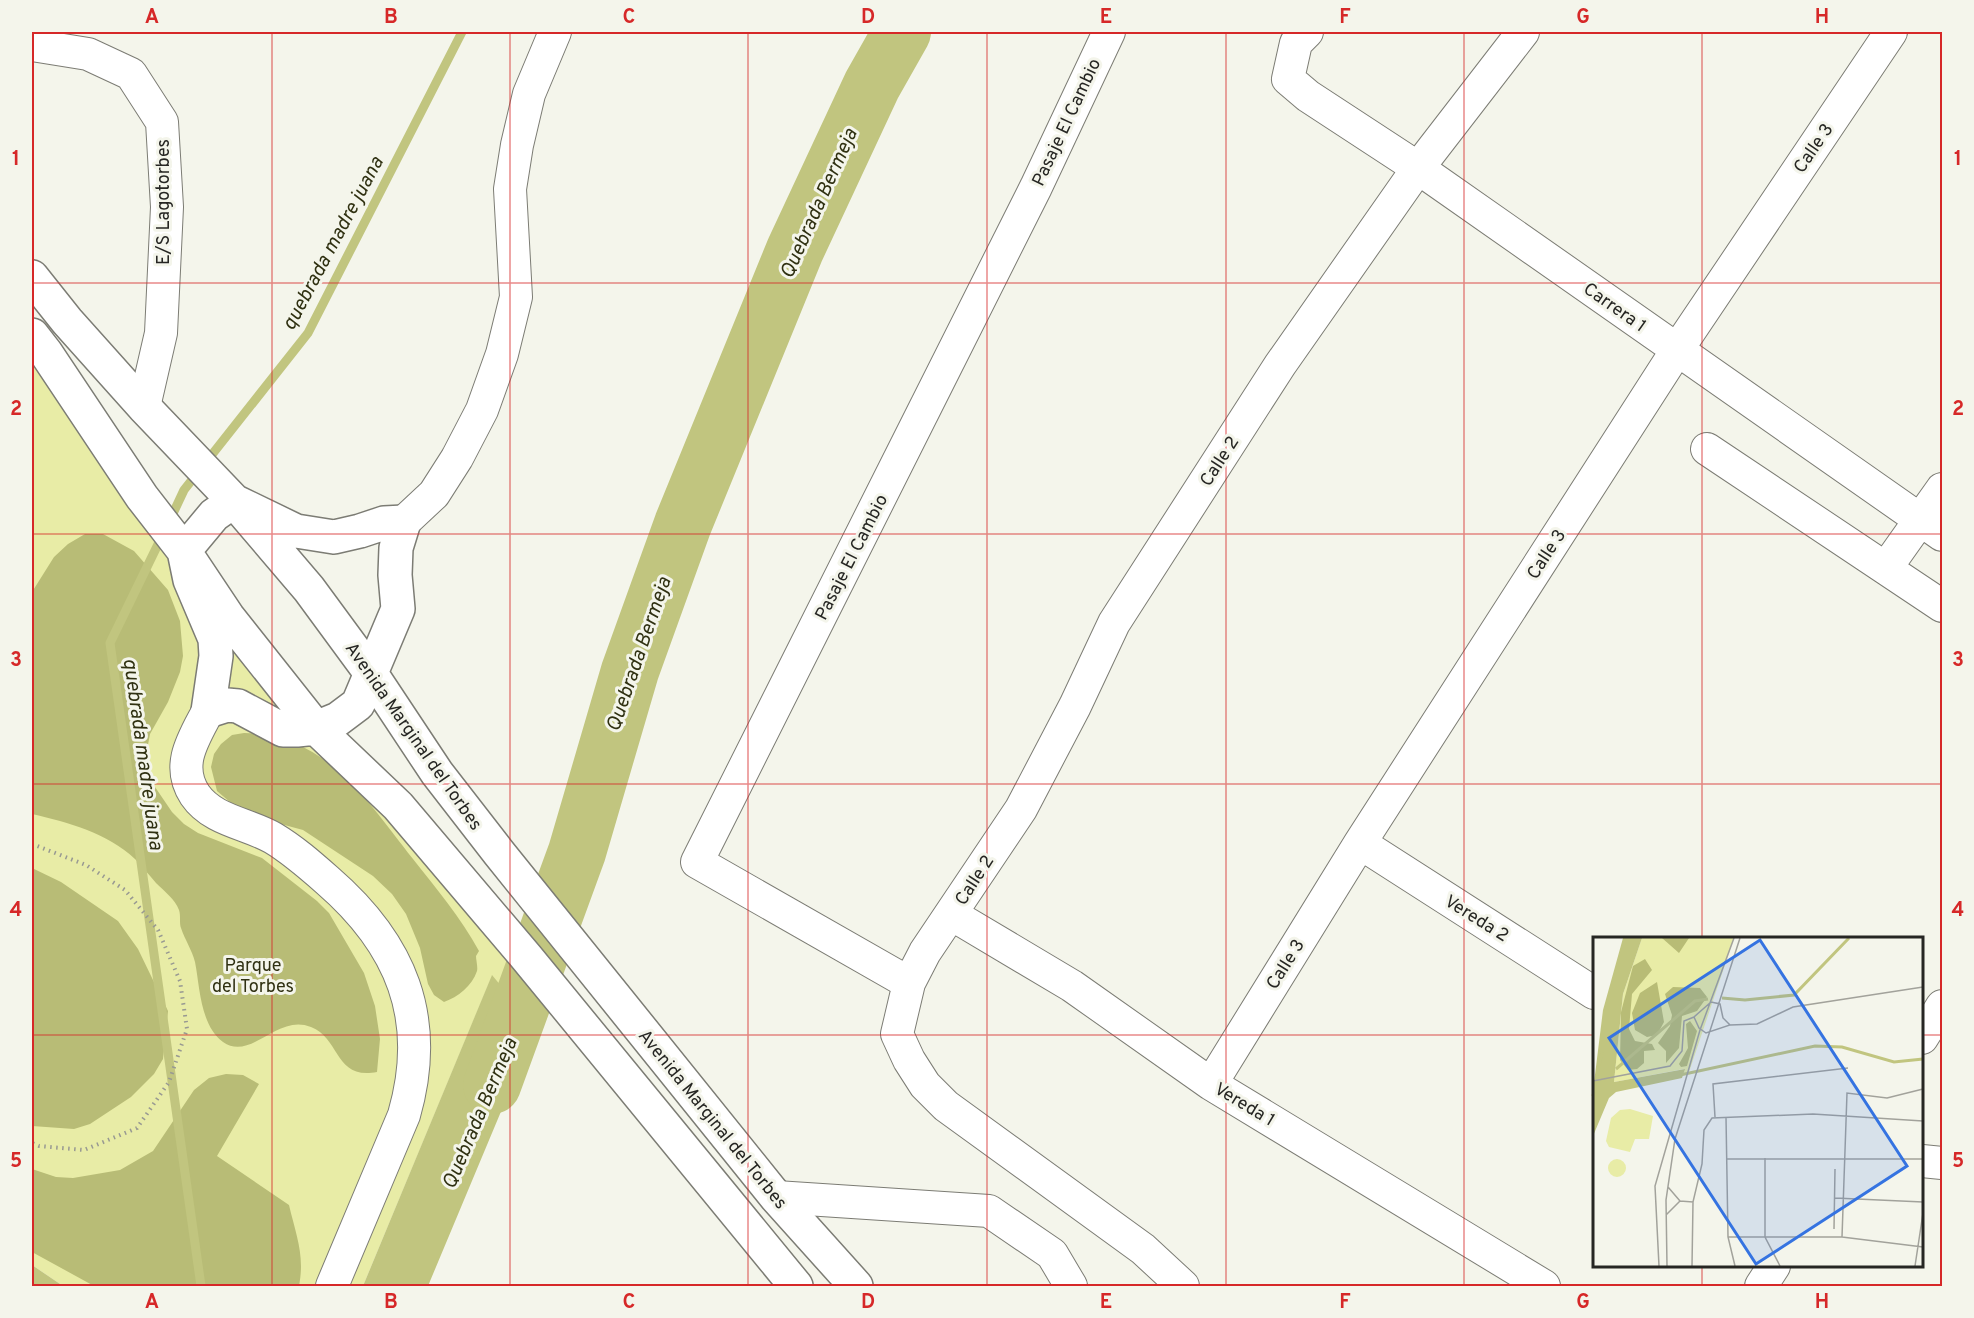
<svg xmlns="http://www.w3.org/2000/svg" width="1974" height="1318" font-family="Overpass,sans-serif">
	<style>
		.green { fill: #e8eca6 }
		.forest { fill: #b8bc76 }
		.water { fill: #c1c57f }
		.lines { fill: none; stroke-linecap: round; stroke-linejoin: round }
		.stream { stroke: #c1c57f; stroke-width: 9 }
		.river { stroke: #c1c57f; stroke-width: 58 }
		.minor-casing { stroke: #7c7c74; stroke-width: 34 }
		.highway-casing { stroke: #7c7c74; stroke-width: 36 }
		.path { stroke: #989992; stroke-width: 4; stroke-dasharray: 1.5 4.5; stroke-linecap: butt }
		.minor { stroke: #fff; stroke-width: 32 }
		.highway { stroke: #fff; stroke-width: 33 }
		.grid { fill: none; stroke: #d62828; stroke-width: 1.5; stroke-opacity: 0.55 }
		.labels { text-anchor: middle; stroke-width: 6; stroke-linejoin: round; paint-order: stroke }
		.street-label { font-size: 18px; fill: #262623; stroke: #f4f5eb }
		.park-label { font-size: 18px; fill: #303112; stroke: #f4f5eb }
		.water-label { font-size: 20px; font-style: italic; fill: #303112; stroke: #f4f5eb }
		.inset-river { fill: none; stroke: #c1c57f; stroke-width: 3 }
		.inset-road { fill: none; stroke: #a2a29b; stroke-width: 1.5 }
		.view { fill: #3573e1; fill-opacity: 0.15; stroke: #3573e1; stroke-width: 3 }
		.inset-edge { fill: none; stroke: #262623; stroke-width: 3 }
		.neatline { fill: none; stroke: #d62828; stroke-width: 2 }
		.grid-label { font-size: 20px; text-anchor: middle; font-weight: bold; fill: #d62828 }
	</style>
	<rect width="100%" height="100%" fill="#f4f5eb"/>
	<!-- green -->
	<path class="green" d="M32,335L142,497L527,966L512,1001L492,976L363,1286H63L32,1265Z"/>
	<!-- forest -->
	<path class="forest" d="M85,534H103L134,551L168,590L180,621L183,656L180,672L168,702L150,734L147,750L153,784L172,812L184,824L198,833L262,858L317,901L329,913L364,973L375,1006L380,1039L377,1072C334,1080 341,1039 311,1027C277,1013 251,1062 223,1042C200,1025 200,987 195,962C192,950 185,940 181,928C179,923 181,916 179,910C175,899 164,891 156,883C149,875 142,866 135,859C108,833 67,822 32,814V592L54,557L68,544Z
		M244,733C325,733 369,803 413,859C436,888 461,918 479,951L476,956C476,960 478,967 477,971C472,986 458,997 444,1002L434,995L428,984L420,948L406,914L392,894L373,876L303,830L244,814L217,791L211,767L214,754L221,744L232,735Z
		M32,868L61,882L118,921L138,949L168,1011L163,1059L154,1074L131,1097L90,1124L74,1129L32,1126Z
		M226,1074L243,1075L259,1084L217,1156L289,1205C296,1235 305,1255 299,1286H94L32,1252V1169L56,1177L73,1178L120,1170L153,1151L194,1090L209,1078Z"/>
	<!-- water -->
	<path class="water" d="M492,975L536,1028L428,1286H363Z
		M32,1265L63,1286H32Z"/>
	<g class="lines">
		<!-- stream -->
		<path class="stream" d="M169,522L184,490L308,333L462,32
			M163,534L110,643L201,1286"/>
		<!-- river -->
		<path class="river" d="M492,1085L577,852L630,671L683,524L795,250L872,85L902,32"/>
		<defs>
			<path id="minor" d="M1307,32L1296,43L1288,79L1308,96L1418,168L1942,535
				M32,45L88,54L131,74L162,122L167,207L161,333L144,407
				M1707,449L1942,606
				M404,522L434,494L457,458L482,410L502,354L516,297L510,189L517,145L529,94L555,32
				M1886,568L1942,489
				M208,711C194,738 175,765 195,795C213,821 247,823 273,838C293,850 310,865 327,880C401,944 432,1018 404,1115L332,1286
				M1360,843L1594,993
				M951,914L1072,986L1211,1084L1544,1286
				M909,983L697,862L1036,187L1109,32
				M1922,1038L1942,1006
				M1211,1084L1360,843L1677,350L1891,32
				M1922,1161L1942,1163
				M776,1197L989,1211L1052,1254L1071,1286
				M1183,1286L1143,1249L946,1106L925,1085L909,1060L897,1034L909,983L925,952L1021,809L1075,706L1114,623L1280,365L1418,168L1523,32
				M1761,1286L1774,1266"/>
			<path id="highway" d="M32,277L67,321L144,407L234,501L309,589L370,672L437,773L499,853L776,1197L856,1286
				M32,335L46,353L142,497L184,551L228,617L316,728L398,806L527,958L796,1286
				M234,501L296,531L334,537L360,531L384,523L404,522L396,548L395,575L398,609L358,704L338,719L316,728L297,730H283L238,706L227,705L208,711L216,656L215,639L190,580L184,551L214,515Z"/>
		</defs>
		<!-- minor casing -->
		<use href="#minor" class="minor-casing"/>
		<!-- highway casing -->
		<use href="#highway" class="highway-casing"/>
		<!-- path -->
		<path class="path" d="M32,844L86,865L125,890L158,930L180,981L187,1029L169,1082L137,1128L84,1150L39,1146L32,1143"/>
		<!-- minor -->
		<use href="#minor" class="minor"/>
		<!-- highway -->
		<use href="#highway" class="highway"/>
	</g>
	<!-- grid -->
	<path class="grid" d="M272,32V1286M510,32V1286M748,32V1286M987,32V1286M1226,32V1286M1464,32V1286M1702,32V938M32,283H1942M32,534H1942M32,784H1942M32,1035H1594M1922,1035H1942M1702,1266V1286"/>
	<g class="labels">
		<!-- street labels -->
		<g class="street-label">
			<text transform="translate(1066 122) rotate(-65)" y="6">Pasaje El Cambio</text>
			<text transform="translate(1813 148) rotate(-56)" y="6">Calle 3</text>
			<text transform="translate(163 202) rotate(-90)" y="6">E/S Lagotorbes</text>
			<text transform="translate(1615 307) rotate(35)" y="6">Carrera 1</text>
			<text transform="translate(1219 461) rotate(-57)" y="6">Calle 2</text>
			<text transform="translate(1546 554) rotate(-57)" y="6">Calle 3</text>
			<text transform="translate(851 557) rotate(-63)" y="6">Pasaje El Cambio</text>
			<text transform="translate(414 736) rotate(55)" y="6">Avenida Marginal del Torbes</text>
			<text transform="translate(974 880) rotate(-57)" y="6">Calle 2</text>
			<text transform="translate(1477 918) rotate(32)" y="6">Vereda 2</text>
			<text transform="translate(1285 964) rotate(-58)" y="6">Calle 3</text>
			<text transform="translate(1245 1104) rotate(31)" y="6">Vereda 1</text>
			<text transform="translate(713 1119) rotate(51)" y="6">Avenida Marginal del Torbes</text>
		</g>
		<!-- park labels -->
		<g class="park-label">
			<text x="253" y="971">Parque<tspan x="253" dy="21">del Torbes</tspan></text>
		</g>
		<!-- water labels -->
		<g class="water-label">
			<text transform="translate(818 203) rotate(-66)" y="7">Quebrada Bermeja</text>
			<text transform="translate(332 243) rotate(-62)" y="7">quebrada madre juana</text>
			<text transform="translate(638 654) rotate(-71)" y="7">Quebrada Bermeja</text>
			<text transform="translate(144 754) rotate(82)" y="7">quebrada madre juana</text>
			<text transform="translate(479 1113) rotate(-67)" y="7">Quebrada Bermeja</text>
		</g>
	</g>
	<!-- overview -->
	<g transform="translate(1593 937)">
		<rect width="330" height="330" fill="#f4f5eb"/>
		<path d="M49,1H141L96,135L91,136V132L21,145L30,57ZM37,172L60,179L56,202H42L37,215L16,210L13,204L18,181L27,173ZM15 231a9 9 0 1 1 18 0a9 9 0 1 1-18 0Z" fill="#e8eca6"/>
		<path d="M69,1H96L86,16ZM52,22L59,33L39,57L36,92L42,104L59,107L62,113L51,114V126L44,132L35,133L27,123L28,75L40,29ZM64,45L71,85L64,98L54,100L42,93L39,76L47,56ZM80,50L107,51L114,60L104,74L89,79L86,111L73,126V114L65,106L77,89L79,78L72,57ZM97,84L104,94L94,129L88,130L86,127L95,111L93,87Z" fill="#b8bc76"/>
		<path d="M30,1H49L30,57L21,145L92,132L89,141L23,155L16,161L0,199V154L10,73Z" fill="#c1c57f"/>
		<path class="inset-river" d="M129,61L152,63L201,58L256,1M23,132L102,64L115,62M87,138L222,109L249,110L301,125L330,122M0,159L9,115"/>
		<path class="inset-road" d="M118,65L127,67L130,81L137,88L113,96L106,91L101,80ZM137,88L164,87L200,70L330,50M0,144L77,129L89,114L91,84L101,80M122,180L120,147L255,131M133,180L135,300L142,329M172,221V300L187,329M133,222H330M75,250L87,264M242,261L330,265M73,278L87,264L100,265L109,227L111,193L119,181L220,177L330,184M241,292L242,232M135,300H249L330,310M249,300L254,156L294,161L330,152M66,329L62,249L107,93L141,1M74,329L73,263L82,202L147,1M99,329L100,265M322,329L330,276"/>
		<path class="view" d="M167,3L314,229L163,327L16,101Z"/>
		<rect width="330" height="330" class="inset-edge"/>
	</g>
	<!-- border -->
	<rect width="1974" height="1318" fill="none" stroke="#f4f5eb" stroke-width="66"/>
	<rect x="33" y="33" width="1908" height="1252" class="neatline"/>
	<g class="grid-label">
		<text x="152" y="23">A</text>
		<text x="391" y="23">B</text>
		<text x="629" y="23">C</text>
		<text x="868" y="23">D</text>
		<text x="1106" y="23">E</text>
		<text x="1345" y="23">F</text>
		<text x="1583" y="23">G</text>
		<text x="1822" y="23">H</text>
		<text x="16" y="165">1</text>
		<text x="1958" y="165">1</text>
		<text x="16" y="415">2</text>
		<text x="1958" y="415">2</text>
		<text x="16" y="666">3</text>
		<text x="1958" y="666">3</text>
		<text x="16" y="916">4</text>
		<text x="1958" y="916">4</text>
		<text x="16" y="1167">5</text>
		<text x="1958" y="1167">5</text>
		<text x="152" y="1308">A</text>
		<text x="391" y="1308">B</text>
		<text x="629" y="1308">C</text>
		<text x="868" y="1308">D</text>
		<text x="1106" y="1308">E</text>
		<text x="1345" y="1308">F</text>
		<text x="1583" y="1308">G</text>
		<text x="1822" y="1308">H</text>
	</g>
</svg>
